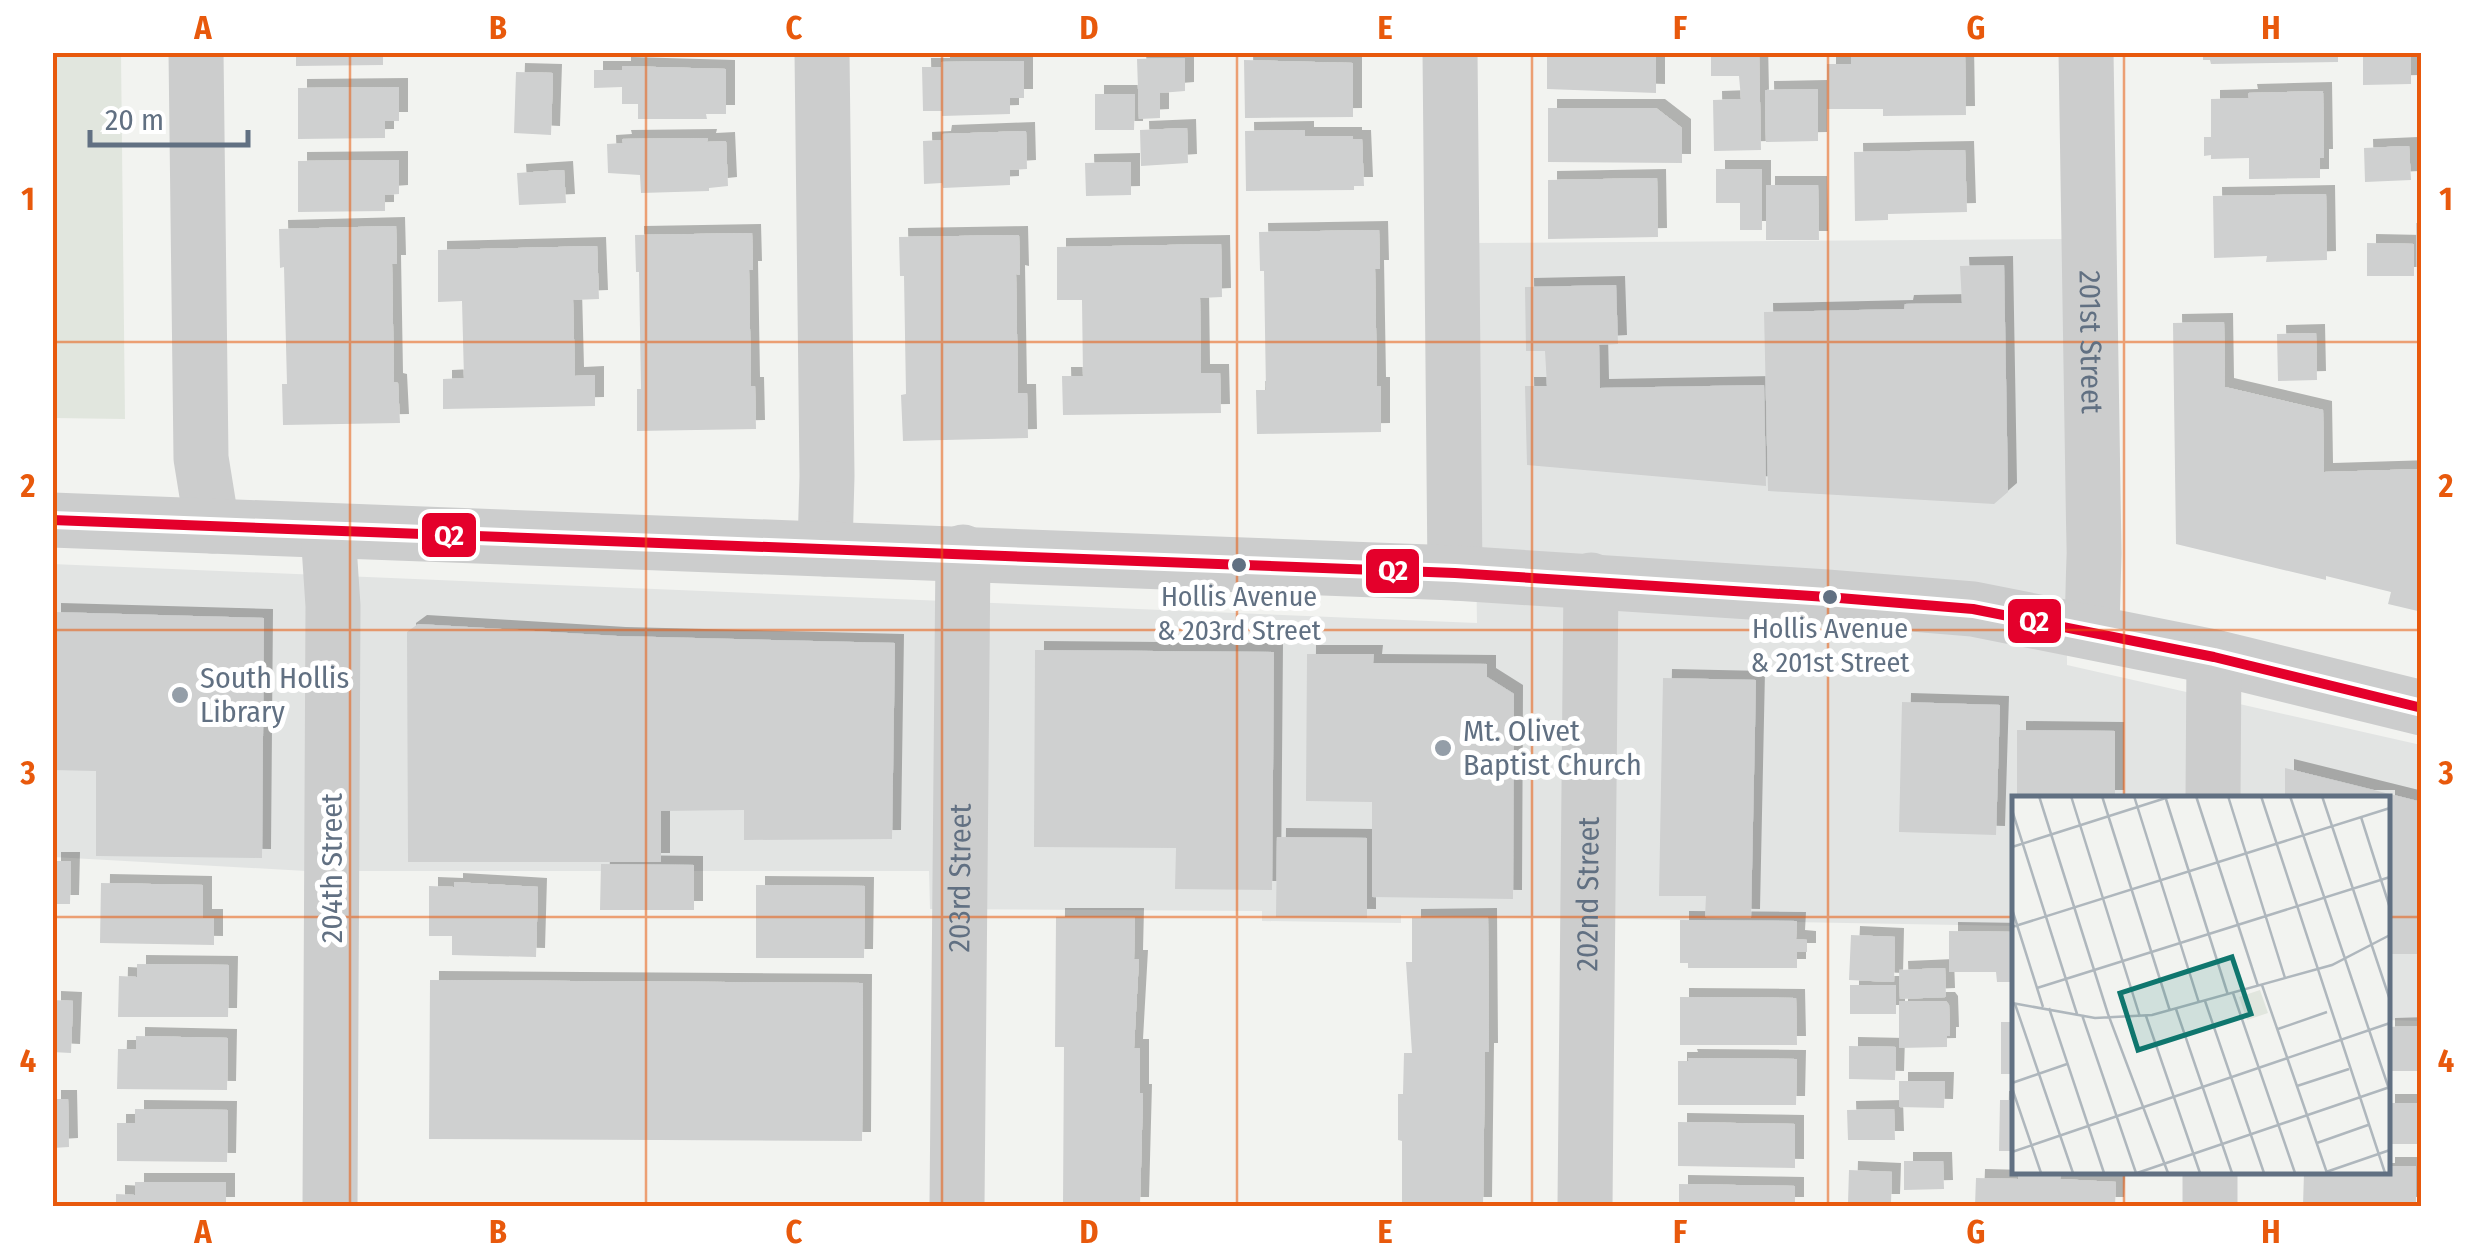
<svg xmlns="http://www.w3.org/2000/svg" width="2474" height="1259" font-family="'Fira Sans Condensed',sans-serif">
	<style>
		.built { fill: #e2e4e3 }
		.green { fill: #e1e6de }
		.building { fill: #cfd0d0; filter: url(#shadow) }
		.lines { fill: none; stroke-linecap: round; stroke-linejoin: round }
		.minor { stroke: #cccdcd; stroke-width: 55 }
		.bus-1-casing { stroke: #fff; stroke-width: 18 }
		.bus-1 { stroke: #e4002b; stroke-width: 10 }
		.grid { fill: none; stroke: #e8590c; stroke-width: 2.5; stroke-opacity: 0.55 }
		.bus-dot { fill: #617082; stroke: #fff; stroke-width: 4 }
		.poi-dot { fill: #949ea8; stroke: #fff; stroke-width: 4 }
		.labels { text-anchor: middle; stroke-width: 10; stroke-linejoin: round; paint-order: stroke }
		.bus-label { font-size: 28px; fill: #617082; stroke: #fff }
		.street-label { font-size: 30px; fill: #617082; stroke: #fff }
		.poi-label { font-size: 30px; fill: #617082; stroke: #fff; text-anchor: start }
		.inset-road { fill: none; stroke: #afb7bd; stroke-width: 2.5 }
		.view { fill: #0f766e; fill-opacity: 0.15; stroke: #0f766e; stroke-width: 5 }
		.inset-edge { fill: none; stroke: #617082; stroke-width: 5 }
		.line-badge { stroke: #fff; stroke-width: 4 }
		.badge-label { font-size: 28px; text-anchor: middle; font-weight: bold; fill: #fff }
		.neatline { fill: none; stroke: #e8590c; stroke-width: 4 }
		.grid-label { font-size: 32px; text-anchor: middle; font-weight: bold; fill: #e8590c }
	</style>
	<defs>
		<filter id="shadow"><feDropShadow dx="9" dy="-9" stdDeviation="0" flood-color="#0004"/></filter>
	</defs>
	<rect width="100%" height="100%" fill="#f2f3f0"/>
	<!-- built -->
	<path class="built" d="M2065,239L2067,665L2421,745V1021L2387,1020L2386,799H2014V926L1401,915V923L1262,921V911L930,909L929,871H306L53,857L52,564L1477,623L1471,243Z"/>
	<!-- green -->
	<path class="green" d="M53,52L121,53L125,419L53,418Z"/>
	<!-- building -->
	<path class="building" d="M296,52H383V65L296,66Z
		M1547,52H1656V93L1547,89Z
		M1711,52H1759L1761,150L1714,151L1713,100L1741,99L1739,76H1711Z
		M1851,52L1965,55L1966,115L1883,116V109H1827V64H1851Z
		M2203,52H2338V62L2211,64L2210,60H2203Z
		M2363,52H2411V84L2363,85Z
		M1185,58V91L1160,93V118L1139,119L1137,59Z
		M1244,60L1353,63V117L1245,118Z
		M1024,61V98H1010V114L942,116V111H923L922,67H941V62Z
		M622,66L726,69V114H706L707,119H638V104H622V87L594,88V70H622Z
		M516,72L553,73L551,135L514,133Z
		M399,87V121H385V138L298,139V88Z
		M1818,89V141L1766,142L1765,90Z
		M2323,91L2324,158H2320V178L2249,179V158L2211,159V155L2204,156V137H2211V99L2249,98L2248,93Z
		M1095,94H1135L1134,130H1095Z
		M1548,108H1656L1682,128V163L1548,162Z
		M1187,128L1188,163L1141,166L1140,130Z
		M1305,130V136H1353V139H1362L1364,186H1354V190L1246,191L1245,131Z
		M1026,131L1027,169L1010,170V185L943,188L942,183L924,184L923,141L942,140L943,134Z
		M708,138L707,142L726,141L728,186L709,188V191L641,193L640,175L608,173L607,144L623,143L622,139Z
		M2409,146L2411,180L2365,182L2364,148Z
		M1965,150L1967,212L1888,214V220L1855,221L1854,152Z
		M399,160V194L385,195V211L298,212V161Z
		M1131,162V195L1086,196L1085,163Z
		M1716,169H1762V230H1740V203H1716Z
		M564,170L566,203L519,205L517,173Z
		M1657,178L1658,237L1548,239V180Z
		M1766,185H1818L1819,240H1766Z
		M2326,194L2327,260L2266,262L2267,256L2214,258L2213,196Z
		M2416,223H2422V277H2417Z
		M396,226L397,264H392L394,382L398,383L400,423L283,425L282,384H287L284,267L280,268L279,229Z
		M1379,230L1380,269H1375L1377,386H1381V432L1257,434L1256,390H1266L1264,271H1260L1259,232Z
		M752,233L753,270H749L751,386H755L756,429L637,431V389H641L639,272H636L635,235Z
		M1019,235L1020,275L1016,274L1018,393H1027L1028,438L903,441L901,395L906,394L904,276H900L899,237Z
		M2367,243L2414,244V276H2367Z
		M1221,244L1222,297L1200,298L1201,373H1220L1221,413L1063,415L1062,376H1083L1082,300H1057V247Z
		M597,246L599,299L573,300L575,376L595,375V406L443,409V379L464,378L462,301L438,302V250Z
		M2004,265L2008,492L1994,504L1768,491L1764,312L1904,309L1905,304L1962,303L1960,266Z
		M1616,285L1618,344L1599,345L1600,388L1764,385L1766,486L1527,465L1525,386H1547L1545,351H1526L1525,287Z
		M2224,322L2225,387L2323,410L2324,472L2422,469V612L2388,604L2391,592L2326,576V580L2176,544L2173,323Z
		M2316,333L2317,380L2278,381L2277,334Z
		M52,612L264,618L262,858L96,856V771L52,770Z
		M418,624L617,636L895,643L892,839L744,840V810L661,811V862H408L407,632Z
		M1035,650L1274,652L1272,890L1175,889L1176,848L1034,847Z
		M1307,654H1374L1373,663L1487,664V677L1514,694L1513,899L1372,897V802L1306,801Z
		M1663,678L1756,680L1751,918L1705,917L1706,896H1659Z
		M1902,702L2000,705L1996,835L1899,832Z
		M2017,730L2115,731V799H2017Z
		M2285,768L2422,802V954H2386V889H2392V868H2386V799H2285Z
		M1277,837L1367,838V918L1276,917Z
		M52,861H71L70,904H52Z
		M601,864L694,865V910H600Z
		M454,882L538,887L536,957L452,955V936H429V886L454,887Z
		M101,883L203,885V918H214V945L100,943Z
		M756,885L865,886L864,958H756Z
		M1056,917H1135L1134,959H1139L1134,1048H1140V1093H1143L1140,1206H1063L1064,1047H1055Z
		M1488,917L1489,1052H1485L1483,1206H1402V1141L1398,1140V1094H1403L1404,1053H1412L1406,962H1412V918Z
		M1680,920L1797,921L1796,939L1807,940V952H1797V968H1688V963H1680Z
		M1949,931L2014,932V982H1997L1996,972H1949Z
		M1851,935L1895,937L1894,982L1849,980Z
		M137,964L229,965L228,1017H118L119,976L137,977Z
		M1945,968L1946,997L1900,999L1899,970Z
		M430,980L863,983L862,1141L429,1139Z
		M1850,985H1896V1014H1850Z
		M1680,997L1796,998L1797,1045H1680Z
		M52,1000L73,1001L71,1053L52,1052Z
		M1899,1001H1946L1949,1005L1950,1036H1947V1047L1899,1048Z
		M2001,1022H2014V1074H2001Z
		M2419,1026V1071H2386V1027Z
		M136,1036L228,1038L227,1090L117,1089L118,1049H136Z
		M1849,1046L1896,1047L1895,1080L1849,1079Z
		M1688,1058L1797,1059L1796,1105H1678V1061H1689Z
		M1899,1081H1945L1944,1108L1899,1107Z
		M52,1099H68L69,1147L52,1148Z
		M2000,1100H2014V1151H1999Z
		M2386,1103H2419L2418,1144H2386Z
		M135,1109L228,1110L227,1162L117,1161V1123H135Z
		M1894,1109L1895,1140H1848L1847,1110Z
		M1678,1122L1795,1124V1168L1678,1166Z
		M1904,1161H1943L1944,1189L1904,1190Z
		M2386,1166H2416V1206H2303L2304,1172H2386Z
		M1849,1170L1892,1172L1891,1203H1848Z
		M2018,1174H2061L2060,1179L2116,1182L2115,1206H1975L1976,1178L2018,1179Z
		M135,1182H226V1206H116V1194L135,1195Z
		M1679,1184L1795,1186V1206H1679Z"/>
	<g class="lines">
		<!-- minor -->
		<g class="minor">
			<path d="M196,52L201,458L212,526"/>
			<path d="M822,52L827,476L825,549"/>
			<path d="M1450,52L1455,573"/>
			<path id="s1" d="M2086,52L2094,553L2092,631"/>
			<path d="M52,520L1455,573L1827,597L1973,609L2214,657L2422,708"/>
			<path d="M328,531L333,606L330,1206"/>
			<path d="M2213,799L2214,657"/>
			<path id="s2" d="M957,1206L963,552"/>
			<path id="s3" d="M1585,1206L1591,580"/>
			<path d="M2210,1206V1172"/>
		</g>
		<defs>
			<path id="bus-1" d="M52,520L1455,573L1827,597L1973,609L2214,657L2422,708"/>
		</defs>
		<!-- bus-1 casing -->
		<use href="#bus-1" class="bus-1-casing"/>
		<!-- bus-1 -->
		<use href="#bus-1" class="bus-1"/>
	</g>
	<!-- grid -->
	<path class="grid" d="M350,52V1206M646,52V1206M942,52V1206M1237,52V1206M1532,52V1206M1828,52V1206M2124,52V799M52,342H2422M52,630H2422M52,917H2014M2386,917H2422M2124,1172V1206"/>
	<!-- markers -->
	<g class="bus-dot">
		<circle cx="1239" cy="565" r="9"/>
		<circle cx="1830" cy="597" r="9"/>
	</g>
	<g class="poi-dot">
		<circle cx="180" cy="695" r="10"/>
		<circle cx="1443" cy="748" r="10"/>
	</g>
	<g class="labels">
		<!-- bus labels -->
		<g class="bus-label">
			<text x="1239" y="606">Hollis Avenue<tspan x="1239" dy="34">&amp; 203rd Street</tspan></text>
			<text x="1830" y="638">Hollis Avenue<tspan x="1830" dy="34">&amp; 201st Street</tspan></text>
		</g>
		<!-- street labels -->
		<g class="street-label">
			<text dy="10" stroke="none"><textPath href="#s1" startOffset="290">201st Street</textPath></text>
			<text transform="translate(332 868) rotate(-90)" y="10">204th Street</text>
			<text dy="10" stroke="none"><textPath href="#s2" startOffset="328">203rd Street</textPath></text>
			<text dy="10" stroke="none"><textPath href="#s3" startOffset="312">202nd Street</textPath></text>
		</g>
		<!-- poi labels -->
		<g class="poi-label">
			<text x="200" y="688">South Hollis<tspan x="200" dy="34">Library</tspan></text>
			<text x="1463" y="741">Mt. Olivet<tspan x="1463" dy="34">Baptist Church</tspan></text>
		</g>
	</g>
	<!-- overview -->
	<g transform="translate(2012 796)">
		<rect width="378" height="378" fill="#f2f3f0"/>
		<path d="M248,194L256,217L235,224L227,201Z" fill="#e1e6de"/>
		<path class="inset-road" d="M27,0L96,218L156,377M59,0L128,221M90,0L158,215M122,0L187,207M153,0L216,199M184,0L246,190M216,0L273,182M249,0L373,377M278,0L378,296M310,0L378,204M0,14L65,218M349,21L378,112M0,51L160,0M0,113L31,211M0,131L378,12M250,189L315,377M25,192L378,81M221,197L283,377M193,205L252,377M0,207L83,222L140,219L320,169L378,139M3,208L61,377M37,212L92,377M164,213L220,377M70,219L124,377M134,220L188,377M266,233L315,216M0,287L55,268M285,290L337,273M0,292L29,377M305,347L356,329M0,356L378,227M314,376L378,354M125,377L378,291"/>
		<path class="view" d="M220,161L239,218L126,254L108,197Z"/>
		<rect width="378" height="378" class="inset-edge"/>
	</g>
	<g class="line-badge">
		<rect x="420" y="511" width="58" height="48" rx="10" fill="#e4002b"/>
		<rect x="1364" y="547" width="57" height="48" rx="10" fill="#e4002b"/>
		<rect x="2006" y="597" width="57" height="48" rx="10" fill="#e4002b"/>
	</g>
	<g class="badge-label">
		<text x="449" y="545">Q2</text>
		<text x="1393" y="580">Q2</text>
		<text x="2034" y="631">Q2</text>
	</g>
	<!-- border -->
	<rect width="2474" height="1259" fill="none" stroke="#ffffff" stroke-width="110"/>
	<!-- scale -->
	<path d="M90 130v15h158v-15" fill="none" stroke="#617082" stroke-width="5"/>
	<text x="105" y="130" font-size="30" fill="#617082" stroke="#ffffff" stroke-width="8" paint-order="stroke">20 m</text>
	<rect x="55" y="55" width="2364" height="1149" class="neatline"/>
	<g class="grid-label">
		<text x="203" y="39">A</text>
		<text x="498" y="39">B</text>
		<text x="794" y="39">C</text>
		<text x="1089" y="39">D</text>
		<text x="1385" y="39">E</text>
		<text x="1680" y="39">F</text>
		<text x="1976" y="39">G</text>
		<text x="2271" y="39">H</text>
		<text x="28" y="210">1</text>
		<text x="2446" y="210">1</text>
		<text x="28" y="497">2</text>
		<text x="2446" y="497">2</text>
		<text x="28" y="784">3</text>
		<text x="2446" y="784">3</text>
		<text x="28" y="1072">4</text>
		<text x="2446" y="1072">4</text>
		<text x="203" y="1243">A</text>
		<text x="498" y="1243">B</text>
		<text x="794" y="1243">C</text>
		<text x="1089" y="1243">D</text>
		<text x="1385" y="1243">E</text>
		<text x="1680" y="1243">F</text>
		<text x="1976" y="1243">G</text>
		<text x="2271" y="1243">H</text>
	</g>
</svg>
